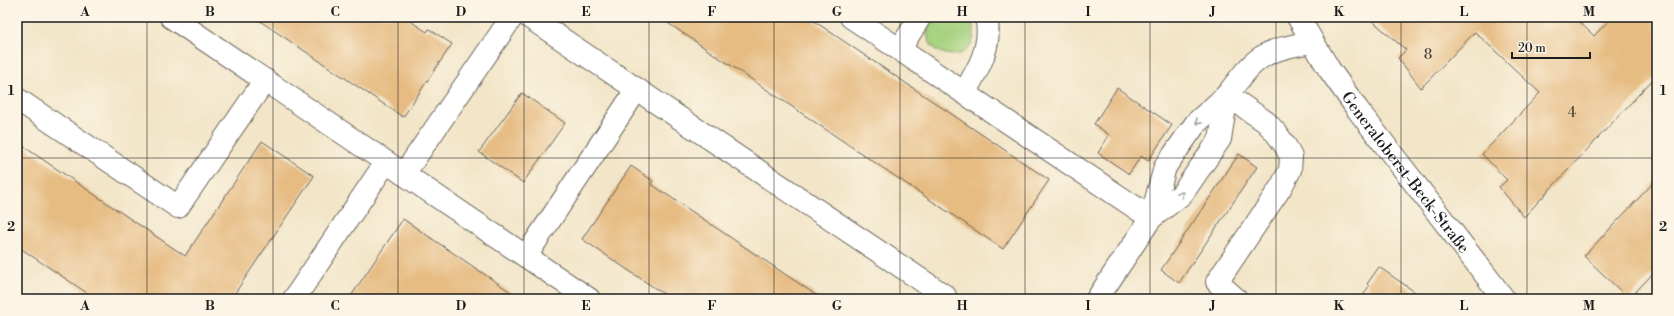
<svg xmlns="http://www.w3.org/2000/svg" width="1674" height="316" font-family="'Libre Bodoni',serif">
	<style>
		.green { fill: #a4d17e; stroke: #60764d }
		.building { fill: #e6bc83 }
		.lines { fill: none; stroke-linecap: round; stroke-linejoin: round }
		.minor-casing { stroke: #676258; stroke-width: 24 }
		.minor { stroke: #fff; stroke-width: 22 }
		.oneway { stroke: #999 }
		.grid { fill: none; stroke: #1c1c1c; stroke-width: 1; stroke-opacity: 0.55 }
		.labels { text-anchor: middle; stroke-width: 3; stroke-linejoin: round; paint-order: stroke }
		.number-label { font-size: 14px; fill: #4e4436 }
		.street-label { font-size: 16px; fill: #1c1c1c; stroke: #fcf5e5 }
		.neatline { fill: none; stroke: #1c1c1c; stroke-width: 1.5 }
		.grid-label { font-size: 13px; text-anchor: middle; font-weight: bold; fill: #1c1c1c }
	</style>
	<rect width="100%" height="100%" fill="#fcf5e5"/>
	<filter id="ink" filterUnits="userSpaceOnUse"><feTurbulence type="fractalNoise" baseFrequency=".025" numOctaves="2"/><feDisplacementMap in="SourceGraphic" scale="8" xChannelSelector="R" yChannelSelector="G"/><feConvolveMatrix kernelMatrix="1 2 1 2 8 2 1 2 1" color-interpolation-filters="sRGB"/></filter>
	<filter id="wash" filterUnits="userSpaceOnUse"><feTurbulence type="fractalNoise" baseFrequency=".012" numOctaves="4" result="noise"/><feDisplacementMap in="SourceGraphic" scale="16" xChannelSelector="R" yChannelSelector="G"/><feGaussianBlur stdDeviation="0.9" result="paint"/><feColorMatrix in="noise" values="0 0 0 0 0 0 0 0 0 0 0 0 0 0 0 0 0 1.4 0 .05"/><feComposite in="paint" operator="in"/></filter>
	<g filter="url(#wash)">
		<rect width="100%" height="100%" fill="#f2e5c8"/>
		<!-- green -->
		<path class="green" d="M933,17H968C973,22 974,28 974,34C972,72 908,53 933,17Z"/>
		<g id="blocks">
			<!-- building -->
			<path class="building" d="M254,17H404L427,32L429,29L452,44L403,117Z
				M659,17H808L1049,180L1003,249Z
				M1368,17H1574L1594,36L1612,17H1657V75L1524,217L1499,187L1507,180L1482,154L1540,93L1475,32L1421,88L1398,58L1406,50Z
				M1117,88L1172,125L1148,161L1141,156L1129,174L1098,153L1109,135L1094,124Z
				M522,93L565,123L523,183L479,152Z
				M262,141L314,176L231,299H96L17,246V142L185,256Z
				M1239,154L1257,167L1179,283L1161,270Z
				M631,166L653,181L651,184L822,299H671L582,239Z
				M1657,179V269L1629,299L1584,256Z
				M403,219L521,299H349Z
				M1379,267L1425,299H1361L1369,286L1367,284Z"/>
		</g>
	</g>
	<g filter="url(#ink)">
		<use href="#blocks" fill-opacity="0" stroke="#676258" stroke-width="1"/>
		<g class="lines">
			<defs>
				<g id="minor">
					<path d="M171,17L589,299"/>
					<path d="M529,17L945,296"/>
					<path d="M851,17L1151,218"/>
					<path id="s1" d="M1298,17L1329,69L1358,110L1504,299"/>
					<path d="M900,49L920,17"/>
					<path d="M964,93C978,70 993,45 986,17"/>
					<path d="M17,99L178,207L265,80"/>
					<path d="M404,174L512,17"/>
					<path d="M1151,218L1165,167L1196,123L1227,95"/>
					<path d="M526,256L637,89"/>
					<path d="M294,299L386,162"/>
					<path d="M1097,299L1151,218L1182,194L1220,139L1227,95"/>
					<path d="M1236,299L1217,282L1281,187L1290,170L1291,157L1286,147L1277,134L1266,122L1227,95C1257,55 1262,51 1312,42"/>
				</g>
			</defs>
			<!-- minor casing -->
			<use href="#minor" class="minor-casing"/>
			<!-- minor -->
			<use href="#minor" class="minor"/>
		</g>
		<!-- one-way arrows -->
		<defs><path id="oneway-chevron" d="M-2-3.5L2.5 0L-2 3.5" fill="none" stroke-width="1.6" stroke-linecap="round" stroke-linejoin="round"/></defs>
		<g class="oneway">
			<use href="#oneway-chevron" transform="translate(1198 122) rotate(134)"/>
			<use href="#oneway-chevron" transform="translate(1181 194) rotate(-47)"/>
		</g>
	</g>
	<!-- grid -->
	<path class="grid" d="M147,17V299M273,17V299M398,17V299M524,17V299M649,17V299M774,17V299M900,17V299M1025,17V299M1150,17V299M1276,17V299M1401,17V299M1527,17V299M17,158H1657"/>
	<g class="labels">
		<!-- number labels -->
		<g class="number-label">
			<text x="1428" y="59">8</text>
			<text x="1572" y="117">4</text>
		</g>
		<!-- street labels -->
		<g class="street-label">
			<text dy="6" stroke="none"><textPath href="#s1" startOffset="189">Generaloberst-Beck-Straße</textPath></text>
		</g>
	</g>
	<!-- margin -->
	<rect width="1674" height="316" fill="none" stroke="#fcf5e5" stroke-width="44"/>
	<!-- scale -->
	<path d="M1512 52v6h78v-6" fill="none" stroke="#1c1c1c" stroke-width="2"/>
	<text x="1518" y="52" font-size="12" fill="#1c1c1c" stroke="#fcf5e5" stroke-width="3" paint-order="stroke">20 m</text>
	<rect x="22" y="22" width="1630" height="272" class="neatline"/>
	<g class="grid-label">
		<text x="85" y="16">A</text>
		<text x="210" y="16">B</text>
		<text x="335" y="16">C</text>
		<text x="461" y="16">D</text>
		<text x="586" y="16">E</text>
		<text x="712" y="16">F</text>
		<text x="837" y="16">G</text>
		<text x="962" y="16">H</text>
		<text x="1088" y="16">I</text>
		<text x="1213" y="16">J</text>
		<text x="1339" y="16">K</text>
		<text x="1464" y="16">L</text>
		<text x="1589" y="16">M</text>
		<text x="11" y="95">1</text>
		<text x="1663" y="95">1</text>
		<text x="11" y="231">2</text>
		<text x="1663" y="231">2</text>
		<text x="85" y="310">A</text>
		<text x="210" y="310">B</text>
		<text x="335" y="310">C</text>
		<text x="461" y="310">D</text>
		<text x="586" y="310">E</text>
		<text x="712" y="310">F</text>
		<text x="837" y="310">G</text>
		<text x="962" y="310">H</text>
		<text x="1088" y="310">I</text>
		<text x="1213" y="310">J</text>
		<text x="1339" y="310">K</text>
		<text x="1464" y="310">L</text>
		<text x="1589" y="310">M</text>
	</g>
</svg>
